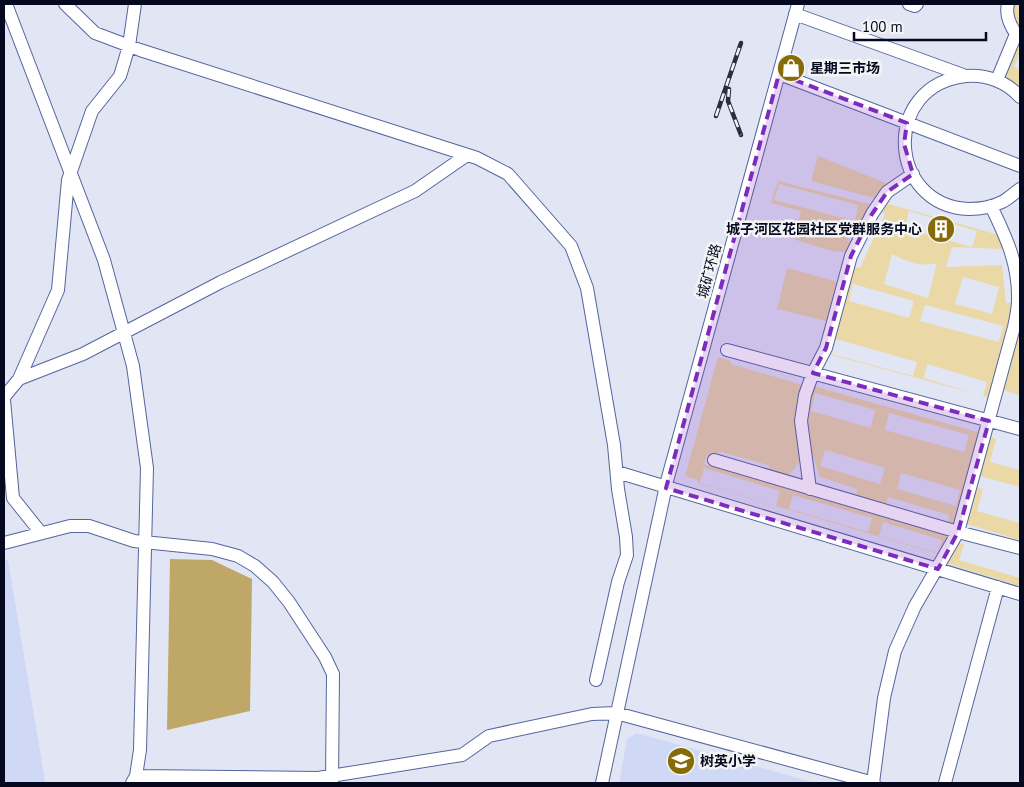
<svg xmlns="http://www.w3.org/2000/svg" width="1024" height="787" font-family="'PT Sans','Noto Sans SC',sans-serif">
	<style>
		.built { fill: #cfd9f6 }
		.green { fill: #ead8a7; fill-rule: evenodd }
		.forest { fill: #bfa767 }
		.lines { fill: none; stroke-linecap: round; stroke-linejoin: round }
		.minor-casing { stroke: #54659e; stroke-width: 14 }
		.minor { stroke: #fff; stroke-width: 12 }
		.rail-casing { stroke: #292d41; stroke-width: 4.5 }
		.rail { stroke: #f4f4f4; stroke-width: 2.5; stroke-dasharray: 8; stroke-linecap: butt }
		.marked { fill: #7b2cbf; fill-opacity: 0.2; stroke: #7b2cbf; stroke-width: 4; stroke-dasharray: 10 6; stroke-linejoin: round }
		.labels { text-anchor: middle; stroke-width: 5; stroke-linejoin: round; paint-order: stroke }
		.poi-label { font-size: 14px; font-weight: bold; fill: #05091f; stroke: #f4f4f4; text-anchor: start }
		.street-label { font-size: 14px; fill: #05091f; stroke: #f4f4f4 }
	</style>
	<rect width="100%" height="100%" fill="#e2e6f4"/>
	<!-- built -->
	<path class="built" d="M8,560L45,781V783H4V561Z
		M637,733L816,783H619L627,739Z"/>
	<!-- green -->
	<path class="green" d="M1011,4H1020V30L1013,21Z
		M1016,42L1020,44V52L1014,67L1020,70V88L1003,75Z
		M818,156L886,183L884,192L874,198L811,181Z
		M778,181L869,204L870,206L861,227L852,228L847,237L852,245C850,249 848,252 843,252C831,253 809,243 796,240L794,236L801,211L771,203ZM779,184L858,205L855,221L774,200Z
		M885,203L999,235L1004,249L952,247L946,267L1002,265L1006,303H1013L1012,316L991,398L828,354L854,267L860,268L885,214L881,211ZM909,211L977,231L972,247L905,228ZM892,254C908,262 920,267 937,263L928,298L884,284ZM963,277L999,287L992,314L955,304ZM853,284L914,301L909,318L849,301ZM925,305L1003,326L999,342L920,321ZM836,339L917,362L913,376L832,354ZM927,364L987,382L983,396L924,378Z
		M787,268L839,282L829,318L826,321L777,309Z
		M1020,316V395L1003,390Z
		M718,357L731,361V364L803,385L800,460L795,468L786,477L773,474L768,465L721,452L714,457L707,455L704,464L947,536L949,539L942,555L698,483V480L685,476ZM704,468L780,491L776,506L700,483ZM793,495L872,518L868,532L789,509ZM883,522L942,540L938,553L879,536Z
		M813,386L981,433L955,524L948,522L949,515L888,497L886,505L856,496L857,489L820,477L808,440L806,423ZM815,393L875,410L871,428L811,411ZM889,413L969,435L964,452L885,430ZM825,450L885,468L880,484L820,466ZM901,473L960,490L956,506L897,489Z
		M990,437L996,439L990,462L1020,470V487L980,476Z
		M977,487L983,489L977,511L1020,523V540L967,524Z
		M958,543L964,544L959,560L1020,578V586L946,563Z"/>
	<!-- forest -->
	<path class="forest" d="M170,559L212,560L252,579L250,711L167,730Z"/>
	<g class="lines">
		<defs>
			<path id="minor" d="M6,4L104,260L133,366L147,468L140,750L136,776L132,783
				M65,4L95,33L140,50L477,158L508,174L571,246L587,288L614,445L618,489L626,537L627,555L618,582L596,680
				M909,4L915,6L917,4
				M1008,4C1005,15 1010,25 1016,34
				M795,14L963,75
				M779,74L1020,166
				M997,80L1016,34L1020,35
				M1020,97C1007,82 986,74 966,76C881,85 887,206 969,209C980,209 992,207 1002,202C1008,199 1014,193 1020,189
				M727,350L1020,429
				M19,379L58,290L68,180L92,111L120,76L129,46L135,4
				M4,397L19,379L83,354L221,282L415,191L467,155
				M4,400L13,498L41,533
				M714,460L958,532L1020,548
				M617,472L1020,594
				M810,489L801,421L805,395L813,373L826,348L851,256L872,214L887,192L913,174
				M4,543L70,526H89L134,541L212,549L238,556L255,566L273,582L289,602L325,657L333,674L332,782
				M136,776L318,778L462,755L489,736L592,714L616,713L874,783
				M602,783L667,481L798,4
				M873,783L884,698L895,651L915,606L958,532L1014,327C1016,318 1018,308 1018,300C1019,264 1006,237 991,206
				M945,783L998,587"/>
		</defs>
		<!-- minor casing -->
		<use href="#minor" class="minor-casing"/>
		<!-- minor -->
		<use href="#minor" class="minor"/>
		<defs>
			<path id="rail" d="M729,89L728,101L741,135
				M716,116L741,43"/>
		</defs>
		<!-- rail casing -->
		<use href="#rail" class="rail-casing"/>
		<!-- rail -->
		<use href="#rail" class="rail"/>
	</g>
	<!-- marked area -->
	<path class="marked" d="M779,74L907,123L904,144L913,174L887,192L872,214L851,256L826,348L813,373L989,421L958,532L938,569L666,488Z"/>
	<!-- icons -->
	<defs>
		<symbol id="shop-disc" viewBox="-11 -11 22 22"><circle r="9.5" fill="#876b09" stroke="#f4f4f4"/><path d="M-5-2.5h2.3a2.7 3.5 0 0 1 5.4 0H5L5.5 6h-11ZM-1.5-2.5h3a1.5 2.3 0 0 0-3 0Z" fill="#fff"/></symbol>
		<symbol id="building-disc" viewBox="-11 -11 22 22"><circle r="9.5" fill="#876b09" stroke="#f4f4f4"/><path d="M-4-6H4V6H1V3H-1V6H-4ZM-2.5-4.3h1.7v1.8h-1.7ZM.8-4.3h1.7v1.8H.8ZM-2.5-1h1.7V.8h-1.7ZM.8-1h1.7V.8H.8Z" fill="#fff"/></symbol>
		<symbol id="school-disc" viewBox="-11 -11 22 22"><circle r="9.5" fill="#876b09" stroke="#f4f4f4"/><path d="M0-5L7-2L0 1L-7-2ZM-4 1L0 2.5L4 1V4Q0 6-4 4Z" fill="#fff"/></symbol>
	</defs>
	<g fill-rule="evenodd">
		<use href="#shop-disc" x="775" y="52" width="32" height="32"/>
		<use href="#building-disc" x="925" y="213" width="32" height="32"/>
		<use href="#school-disc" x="665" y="745" width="32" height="32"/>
	</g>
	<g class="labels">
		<!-- poi labels -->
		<g class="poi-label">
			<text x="810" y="73">星期三市场</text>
			<text x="922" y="234" text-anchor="end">城子河区花园社区党群服务中心</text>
			<text x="700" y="766">树英小学</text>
		</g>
		<!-- street labels -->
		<g class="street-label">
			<text transform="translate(709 271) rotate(-75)" y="5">城矿环路</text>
		</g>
	</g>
	<!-- border -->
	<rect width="1024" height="787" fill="none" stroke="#05091f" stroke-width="10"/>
	<!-- scale -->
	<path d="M854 32v8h132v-8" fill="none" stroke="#05091f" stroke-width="2.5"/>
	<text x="862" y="32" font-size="15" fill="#05091f" stroke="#f4f4f4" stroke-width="4" paint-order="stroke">100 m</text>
</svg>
